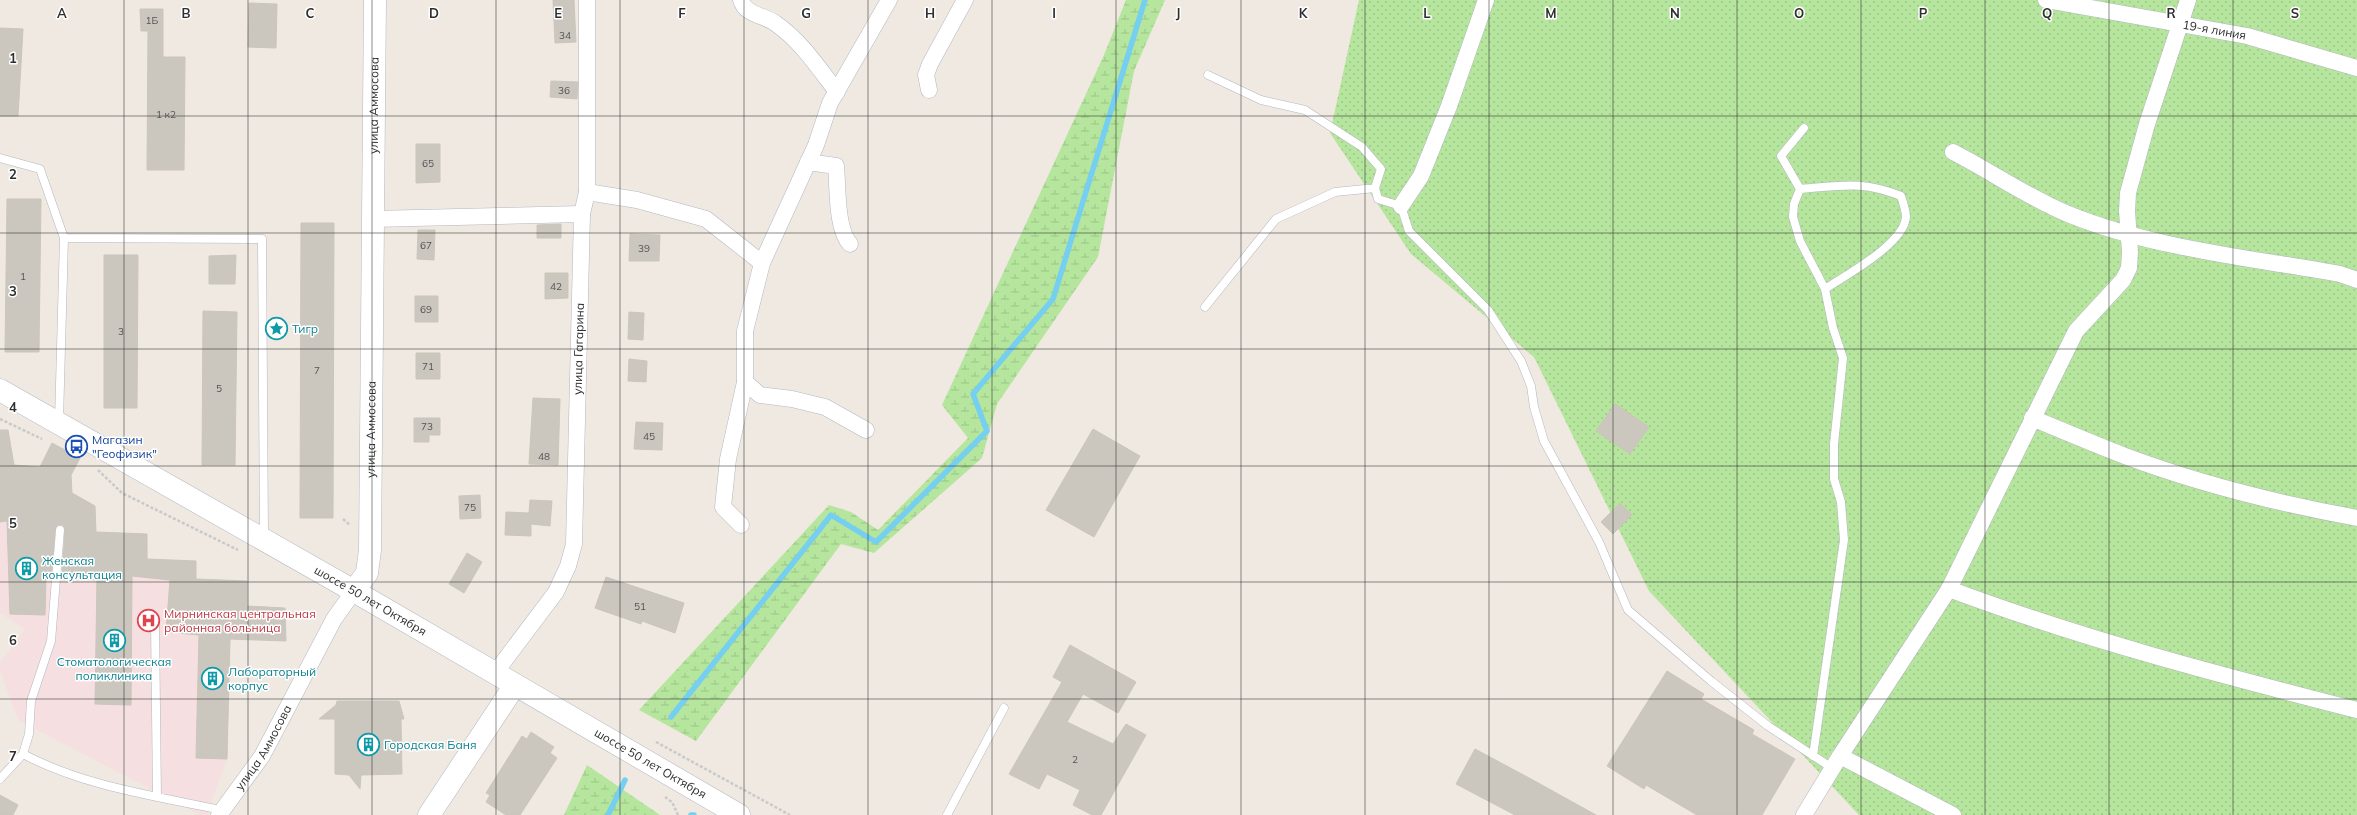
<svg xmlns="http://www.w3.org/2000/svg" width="2357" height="815" font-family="Mulish,sans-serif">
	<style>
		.medical { fill: #f5dfe0 }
		.green { fill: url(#green-dots) }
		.wetland { fill: url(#wetland-marsh) }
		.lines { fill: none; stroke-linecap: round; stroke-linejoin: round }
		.stream { stroke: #75cff0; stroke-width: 5.5 }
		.building { fill: #cbc7bf; stroke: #cbc5ba }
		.lane-casing { stroke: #b4b7c1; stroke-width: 9 }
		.street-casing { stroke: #b4b7c1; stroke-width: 17 }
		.secondary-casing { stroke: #b4b7c1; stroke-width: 23 }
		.path { stroke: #c9c9c9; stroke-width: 2.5; stroke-dasharray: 3 2; stroke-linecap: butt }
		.lane { stroke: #fff; stroke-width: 8 }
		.street { stroke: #fff; stroke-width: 16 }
		.secondary { stroke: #fff; stroke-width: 22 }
		.grid { fill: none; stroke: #2e2e2e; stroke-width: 1; stroke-opacity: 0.55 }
		.labels { text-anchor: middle; stroke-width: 3; stroke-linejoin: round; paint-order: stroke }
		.number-label { font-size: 10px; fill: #555452 }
		.street-label { font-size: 12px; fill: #2e2e2e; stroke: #fff }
		.culture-label { font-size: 12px; fill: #0d838f; stroke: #fff; text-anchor: start }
		.transit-label { font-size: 12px; fill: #164399; stroke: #fff; text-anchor: start }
		.health-label { font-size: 12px; fill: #be3a42; stroke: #fff; text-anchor: start }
		.grid-label { font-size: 13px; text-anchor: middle; font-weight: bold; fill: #2e2e2e; stroke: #fff; stroke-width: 3; stroke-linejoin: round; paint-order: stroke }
	</style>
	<defs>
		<pattern id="green-dots" width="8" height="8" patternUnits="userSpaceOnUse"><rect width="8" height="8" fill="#b6e59e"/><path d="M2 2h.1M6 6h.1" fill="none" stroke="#9dc588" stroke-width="1.8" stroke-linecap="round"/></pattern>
		<pattern id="wetland-marsh" width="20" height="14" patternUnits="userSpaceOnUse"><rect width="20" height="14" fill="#b6e59e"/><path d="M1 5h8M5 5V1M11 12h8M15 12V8" fill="none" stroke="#9dc588"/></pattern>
	</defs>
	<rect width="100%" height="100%" fill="#efe9e1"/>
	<!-- medical -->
	<path class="medical" d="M0,441L10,442L14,465L59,468L72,493L95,506L96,532L147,534L148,559L196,561V579L247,581V606L285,608L286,641L230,640L227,759L207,815H200L18,720L0,670V663L25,629L0,613Z"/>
	<!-- green -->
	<path class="green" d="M1359,0H2357V815H1859L1649,591L1534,357L1411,254L1330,133Z"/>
	<!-- wetland -->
	<path class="wetland" d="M1126,0H1165L1134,71L1098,257L997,404L982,458L874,553L841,544L696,741L639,710L829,505L851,512L878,530L968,438L942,405L1104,55Z
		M587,765L660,815H564Z"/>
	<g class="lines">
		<!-- stream -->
		<path class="stream" d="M671,717L831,515L876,542L987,431L973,394L1053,299L1145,0
			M608,815L625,780
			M691,815H694"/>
	</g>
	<!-- building -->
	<path class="building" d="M553,0H574L576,42L555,43Z
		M249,3L277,4L276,48L248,47Z
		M140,9H163V57H185L184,170H147L148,31H141Z
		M0,28L23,29L18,116H0Z
		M551,81L578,82L577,99L550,97Z
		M416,144H440V182L416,183Z
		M7,199H41L39,352H5Z
		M301,223H334L333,518H300Z
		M561,224V238H537V225Z
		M418,230H435L434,260L417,259Z
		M630,234L660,235L659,261H629Z
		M104,255H138L137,408H104Z
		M236,255L235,284H209V256Z
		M545,273H568V298L545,299Z
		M415,296H438V322H415Z
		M203,311L237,312L235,465H202Z
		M629,312L644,313L643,340L628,339Z
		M416,353H440V379H416Z
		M629,359L647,361L646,382L628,381Z
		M533,398L560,399L558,465L529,464Z
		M1615,404L1649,427L1630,454L1596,431Z
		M414,418H440V435H429V442H414Z
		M636,422L663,423L662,450L634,449Z
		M1093,429L1140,456L1094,537L1046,510Z
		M0,430H8L14,465L40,467L52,443L80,458L71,475L72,493L95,506L96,532L147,534V559L196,561V579L247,581V606L285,608L286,641L230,639L227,759L196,758L199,635L166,632L170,580L132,576L131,705L95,704L97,578H62L65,530L63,525H57L55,530L51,577H46L45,615L10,614L7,521L0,522Z
		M480,495L481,518L460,519L459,496Z
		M530,500L552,501L550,526L531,524V536L505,535L506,512L529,513Z
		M1620,503L1632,515L1613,534L1601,522Z
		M467,553L482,562L464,593L449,584Z
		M606,577L684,603L675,633L642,621L641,624L595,608Z
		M1070,645L1136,682L1118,713L1083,694L1067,722L1113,744L1126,724L1146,735L1101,815H1092L1073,805L1080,790L1047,774L1039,789L1009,774L1062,682L1053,677Z
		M1667,671L1704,694L1701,699L1754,730L1752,734L1795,759L1762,815H1697L1646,785L1644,789L1607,766Z
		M337,701H399L404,719H401L402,774L361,775L360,789L349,775L335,774V719H319L336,705Z
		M531,732L554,747L550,753L557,758L520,815H506L486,802L490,795L486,793L522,736L527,739Z
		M1475,749L1531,779L1596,815H1515L1456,784Z
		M0,795L18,805L13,815H0Z"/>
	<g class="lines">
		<defs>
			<path id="lane" d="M1208,75L1261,100L1305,110L1362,147L1381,169L1375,188
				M1804,128L1781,156L1800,189L1794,204L1793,217L1800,241L1825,289L1833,328L1843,358L1834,444V479L1841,502L1844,540L1813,756
				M0,158L40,169L64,238
				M1800,189C1841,186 1862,180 1901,196C1903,202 1906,211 1906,217C1904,244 1846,275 1825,289
				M1205,307L1276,219L1335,192L1375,188L1378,199L1401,206L1409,231L1488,310L1521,361L1531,386L1534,407L1544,441L1599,542L1628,610L1711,681L1768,726L1832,768
				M59,421L64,238L262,239L264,537
				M155,622L157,797
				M23,754C83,786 155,796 221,810
				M0,779L23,754L29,734L31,701L51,641L60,530
				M947,815L1004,708"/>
			<g id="street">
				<path d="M741,0C745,15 764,15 775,23C801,41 818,67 837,92"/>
				<path id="s1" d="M2046,0L2247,36L2357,68"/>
				<path d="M929,90L926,75L930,64L965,0"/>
				<path d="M1953,152C1992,172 2027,197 2068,214C2151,248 2251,258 2340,274L2357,280"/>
				<path d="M808,162L836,166C838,187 836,229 850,244"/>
				<path d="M587,192L637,200L706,219L762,263"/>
				<path d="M1401,206L1421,176L1449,106L1486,0"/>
				<path d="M373,219L582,214"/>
				<path d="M745,382L760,395L792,399L825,407L866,430"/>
				<path d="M2032,418C2063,431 2094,444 2125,456C2197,483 2281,504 2357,518"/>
				<path d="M741,525L723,507L728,459L745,382V331L762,263L816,145L830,103L889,0"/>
				<path d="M1949,589C2082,639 2220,675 2357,710"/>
				<path id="s2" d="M495,673L556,592L568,566L574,544L582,214L587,192V0"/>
				<path d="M1840,756L1953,815"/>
				<path id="s3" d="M219,815L262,756L334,619L354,591"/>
				<path d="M1804,815L1840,756L1949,589L2076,331L2123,280L2129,268L2130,252L2127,211L2128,193L2147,124L2188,0"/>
			</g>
			<g id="secondary">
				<path id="s4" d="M0,390L354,591L739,815"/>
				<path id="s5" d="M354,591L367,573L370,550L375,0"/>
				<path d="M429,815L515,685"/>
			</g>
		</defs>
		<!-- lane casing -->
		<use href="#lane" class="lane-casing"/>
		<!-- street casing -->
		<use href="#street" class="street-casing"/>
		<!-- secondary casing -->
		<use href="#secondary" class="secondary-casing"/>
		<!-- path -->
		<path class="path" d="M0,419L42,439
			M98,470L122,493L238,550
			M343,519L350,525
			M656,742L790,815
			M665,797L672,802L678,815"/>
		<!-- lane -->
		<use href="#lane" class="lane"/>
		<!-- street -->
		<use href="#street" class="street"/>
		<!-- secondary -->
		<use href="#secondary" class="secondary"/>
	</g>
	<!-- grid -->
	<path class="grid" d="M124,0V815M248,0V815M372,0V815M496,0V815M620,0V815M744,0V815M868,0V815M992,0V815M1116,0V815M1241,0V815M1365,0V815M1489,0V815M1613,0V815M1737,0V815M1861,0V815M1985,0V815M2109,0V815M2233,0V815M0,116H2357M0,233H2357M0,349H2357M0,466H2357M0,582H2357M0,699H2357"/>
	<!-- icons -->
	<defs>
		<symbol id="sight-ring" viewBox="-11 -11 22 22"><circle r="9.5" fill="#fff" stroke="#0f9aa8" stroke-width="1.5"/><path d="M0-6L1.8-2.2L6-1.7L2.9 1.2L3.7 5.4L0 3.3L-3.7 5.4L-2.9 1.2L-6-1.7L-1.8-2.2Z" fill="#0f9aa8"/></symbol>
		<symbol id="bus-ring" viewBox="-11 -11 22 22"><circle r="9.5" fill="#fff" stroke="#1a4fb4" stroke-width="1.5"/><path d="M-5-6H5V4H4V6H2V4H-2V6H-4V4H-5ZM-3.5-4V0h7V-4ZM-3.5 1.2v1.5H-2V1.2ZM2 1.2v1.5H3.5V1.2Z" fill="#1a4fb4"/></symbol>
		<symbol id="building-ring" viewBox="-11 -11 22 22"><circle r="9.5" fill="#fff" stroke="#0f9aa8" stroke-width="1.5"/><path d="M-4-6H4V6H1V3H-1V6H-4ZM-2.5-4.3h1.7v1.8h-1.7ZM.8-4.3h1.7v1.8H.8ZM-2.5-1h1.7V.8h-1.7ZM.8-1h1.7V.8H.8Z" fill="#0f9aa8"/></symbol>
		<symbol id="hospital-ring" viewBox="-11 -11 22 22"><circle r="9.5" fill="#fff" stroke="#e0444e" stroke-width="1.5"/><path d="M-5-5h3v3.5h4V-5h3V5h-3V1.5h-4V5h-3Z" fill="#e0444e"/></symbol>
	</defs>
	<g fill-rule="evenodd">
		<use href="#sight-ring" x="264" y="316" width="25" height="25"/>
		<use href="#bus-ring" x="64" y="434" width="25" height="25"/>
		<use href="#building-ring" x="14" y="556" width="25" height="25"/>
		<use href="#hospital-ring" x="136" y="608" width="25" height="25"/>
		<use href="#building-ring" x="102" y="628" width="25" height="25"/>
		<use href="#building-ring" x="200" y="666" width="25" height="25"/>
		<use href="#building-ring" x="356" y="732" width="25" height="25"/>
	</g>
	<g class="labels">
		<!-- number labels -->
		<g class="number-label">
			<text x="152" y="24">1Б</text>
			<text x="565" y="39">34</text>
			<text x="564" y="94">36</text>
			<text x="166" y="118">1 к2</text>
			<text x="428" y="167">65</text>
			<text x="426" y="249">67</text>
			<text x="644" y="252">39</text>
			<text x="23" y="280">1</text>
			<text x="556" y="290">42</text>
			<text x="426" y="313">69</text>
			<text x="121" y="335">3</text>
			<text x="428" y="370">71</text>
			<text x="317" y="374">7</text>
			<text x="219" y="392">5</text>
			<text x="427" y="430">73</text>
			<text x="649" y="440">45</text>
			<text x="544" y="460">48</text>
			<text x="470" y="511">75</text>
			<text x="640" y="610">51</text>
			<text x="1075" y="763">2</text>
		</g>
		<!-- street labels -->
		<g class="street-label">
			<text dy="4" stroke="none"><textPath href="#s1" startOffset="171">19-я линия</textPath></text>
			<text dy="4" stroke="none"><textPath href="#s5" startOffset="490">улица Аммосова</textPath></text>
			<text dy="4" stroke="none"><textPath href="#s2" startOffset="348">улица Гагарина</textPath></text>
			<text dy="4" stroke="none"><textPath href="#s5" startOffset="166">улица Аммосова</textPath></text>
			<text dy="4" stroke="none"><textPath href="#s4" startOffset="426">шоссе 50 лет Октября</textPath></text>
			<text dy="4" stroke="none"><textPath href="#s3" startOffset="81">улица Аммосова</textPath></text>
			<text dy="4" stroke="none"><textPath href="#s4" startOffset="750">шоссе 50 лет Октября</textPath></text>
		</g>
		<!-- culture labels -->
		<g class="culture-label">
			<text x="292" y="333">Тигр</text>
			<text x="42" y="565">Женская<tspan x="42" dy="14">консультация</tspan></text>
			<text x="114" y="666" text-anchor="middle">Стоматологическая<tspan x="114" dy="14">поликлиника</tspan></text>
			<text x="228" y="676">Лабораторный<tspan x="228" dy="14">корпус</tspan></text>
			<text x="384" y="749">Городская Баня</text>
		</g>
		<!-- transit labels -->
		<g class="transit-label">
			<text x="92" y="444">Магазин<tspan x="92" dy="14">"Геофизик"</tspan></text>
		</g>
		<!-- health labels -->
		<g class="health-label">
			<text x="164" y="618">Мирнинская центральная<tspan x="164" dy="14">районная больница</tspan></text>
		</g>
	</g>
	<g class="grid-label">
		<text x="62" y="18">A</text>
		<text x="186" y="18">B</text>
		<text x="310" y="18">C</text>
		<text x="434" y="18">D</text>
		<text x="558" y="18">E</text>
		<text x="682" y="18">F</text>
		<text x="806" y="18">G</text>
		<text x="930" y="18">H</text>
		<text x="1054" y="18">I</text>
		<text x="1178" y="18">J</text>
		<text x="1303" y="18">K</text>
		<text x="1427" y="18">L</text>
		<text x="1551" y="18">M</text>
		<text x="1675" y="18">N</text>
		<text x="1799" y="18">O</text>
		<text x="1923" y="18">P</text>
		<text x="2047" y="18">Q</text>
		<text x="2171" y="18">R</text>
		<text x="2295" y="18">S</text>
		<text x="13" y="63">1</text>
		<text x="13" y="179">2</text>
		<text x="13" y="296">3</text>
		<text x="13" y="412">4</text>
		<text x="13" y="528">5</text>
		<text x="13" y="645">6</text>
		<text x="13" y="761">7</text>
	</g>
</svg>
